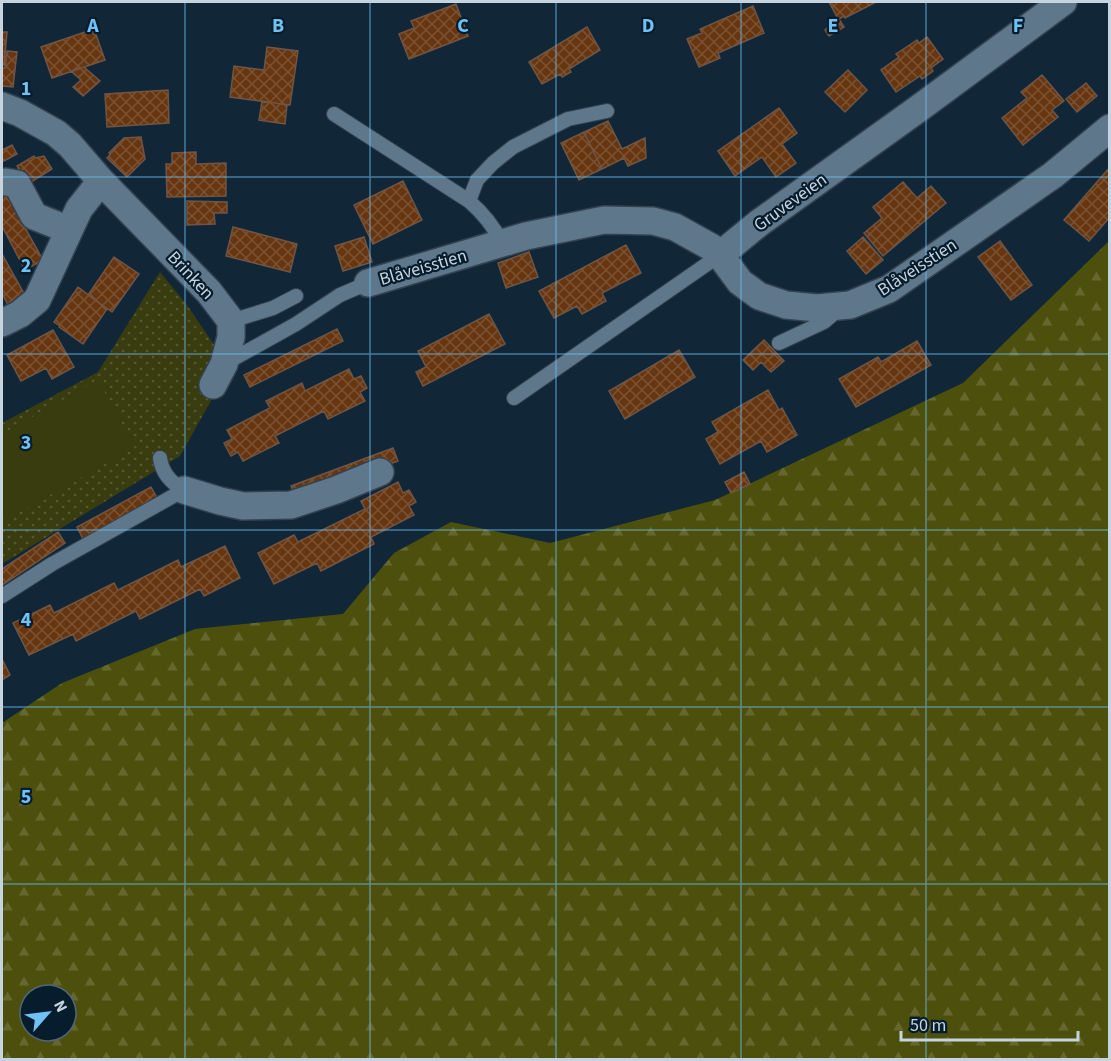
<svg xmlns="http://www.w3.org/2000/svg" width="1111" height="1061" font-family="'Source Sans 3',sans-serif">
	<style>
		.green { fill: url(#green-dots) }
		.forest { fill: url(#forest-firs); fill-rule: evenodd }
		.pitch { fill: #393c0f }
		.building { fill: url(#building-cross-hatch); stroke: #6f5545; stroke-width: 1.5 }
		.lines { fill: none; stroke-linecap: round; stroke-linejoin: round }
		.service-casing { stroke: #344250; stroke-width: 16 }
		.minor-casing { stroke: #344250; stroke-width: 30 }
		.service { stroke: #5f778b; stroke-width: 14 }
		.minor { stroke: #5f778b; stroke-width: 27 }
		.grid { fill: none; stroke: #70c1f4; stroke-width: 1.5; stroke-opacity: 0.55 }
		.labels { text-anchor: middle; stroke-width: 4.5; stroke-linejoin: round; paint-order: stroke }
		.street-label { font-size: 18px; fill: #c7d4df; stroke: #071d2d }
		.grid-label { font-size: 20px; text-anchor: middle; font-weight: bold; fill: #70c1f4; stroke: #071d2d; stroke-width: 4.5; stroke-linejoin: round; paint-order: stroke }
	</style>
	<defs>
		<pattern id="green-dots" width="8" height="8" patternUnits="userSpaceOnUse" patternTransform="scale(1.5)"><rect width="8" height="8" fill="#393c0f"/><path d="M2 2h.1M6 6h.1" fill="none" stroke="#545732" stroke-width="1.8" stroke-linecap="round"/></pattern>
		<pattern id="forest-firs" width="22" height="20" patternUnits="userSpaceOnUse" patternTransform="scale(1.5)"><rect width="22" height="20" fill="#4c500c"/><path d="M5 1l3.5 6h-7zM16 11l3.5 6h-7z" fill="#64682f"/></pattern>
		<pattern id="building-cross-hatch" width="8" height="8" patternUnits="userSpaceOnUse" patternTransform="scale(1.5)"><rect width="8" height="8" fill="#673610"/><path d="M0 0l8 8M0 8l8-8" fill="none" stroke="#7b5232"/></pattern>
	</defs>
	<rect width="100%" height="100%" fill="#112738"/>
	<!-- green -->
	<path class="green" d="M160,272L187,305L217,349L226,374L180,456L2,564V423L98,372Z"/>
	<!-- forest -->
	<path class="forest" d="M1109,241V1059H2V723L62,683L195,629L343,614L394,553L451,522L550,543L715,500L963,383ZM30,995H66V1031H30Z"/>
	<!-- pitch -->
	<path class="pitch" d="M98,380L135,447L4,521L2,516V434Z"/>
	<!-- building -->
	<path class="building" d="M829,2H876L845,18L844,16L839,19L844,27L829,36L825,30L837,17Z
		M456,4L468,36L409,59L399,34L414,28L411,21Z
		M753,6L764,33L718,53L720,58L699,67L687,39L702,33L700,29Z
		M587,27L600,50L569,69L571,72L562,77L560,74L542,84L529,62Z
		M94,29L105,60L52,78L41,47Z
		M2,32H7L4,65L2,64Z
		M927,37L943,59L931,68L933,71L922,79L920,76L896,92L881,70L899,57L896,54L917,40L919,43Z
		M267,47L298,51L290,105L230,97L234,66L264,70Z
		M7,51L17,52L13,87L2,86V68H5Z
		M84,67L100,81L83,96L73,87L81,80L71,71Z
		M848,70L867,90L845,112L825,92Z
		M1042,75L1064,101L1052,110L1058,117L1023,145L1002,118L1027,98L1021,92Z
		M1086,83L1097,96L1077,112L1066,99Z
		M168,90L169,123L107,127L105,94Z
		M262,101L287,105L285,124L259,120Z
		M779,108L797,133L782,144L796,163L776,177L762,157L735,176L718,151Z
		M608,121L622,149L645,138L646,158L628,166L624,158L602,169L584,132Z
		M584,132L602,169L579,180L561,143Z
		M141,137L145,159L127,177L107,158L110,155L109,153L124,138Z
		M12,145L17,154L2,162V150Z
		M196,152V164L226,163V196L167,197L166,164H172V153Z
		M34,156L35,158L44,156L52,169L28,184L17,166Z
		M1110,167V217L1089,241L1064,220Z
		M403,181L422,220L373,244L354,205Z
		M903,182L917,198L931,186L946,203L883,256L864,233L882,218L873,207Z
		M3,188L43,260L25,270L2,226V189Z
		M187,201L227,202V213H214L215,224L187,225Z
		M233,227L297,244L290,272L226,256Z
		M364,237L372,262L343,271L335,246Z
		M863,237L883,260L866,274L847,251Z
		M1000,241L1032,285L1011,300L978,257Z
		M626,245L641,273L602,293L606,301L582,314L577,306L554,318L539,291Z
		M529,252L538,277L506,288L498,263Z
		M2,254L26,297L9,307L2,293Z
		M114,257L139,274L112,312L88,295Z
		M78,287L107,309L83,344L59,327L60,326L54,322Z
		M489,314L505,344L423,386L416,372L426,367L418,351Z
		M337,329L343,341L250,387L244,375Z
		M53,330L74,367L52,379L46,368L21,381L7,355Z
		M764,340L784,361L771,372L761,362L753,370L743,360Z
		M917,341L931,365L856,407L839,379L878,357L881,362Z
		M679,350L695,377L625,419L609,391Z
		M349,369L354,379L361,376L367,388L360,392L365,401L328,419L324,411L275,436L279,443L243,461L238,452L231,456L224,443L232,439L227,430L270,408L266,401L302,383L305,391Z
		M768,390L779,410L782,408L797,435L767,452L761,441L720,464L706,439L718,432L712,422Z
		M393,448L398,461L296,498L291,486Z
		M744,472L750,484L731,493L725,482Z
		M398,482L403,493L409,490L416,502L409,506L414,515L371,537L374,544L321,571L317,563L274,584L258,553L294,535L298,542L365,509L361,501Z
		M151,487L157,498L83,539L77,527Z
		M58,532L65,543L2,585V569Z
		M225,546L240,578L204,596L200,589L140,619L136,611L76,641L73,634L29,655L13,623L50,605L54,613L114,583L118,590L178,560L181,567Z
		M2,659L10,675L2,680Z"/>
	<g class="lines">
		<defs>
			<path id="service" d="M334,114L469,201C483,213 494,227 503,244
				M469,201L477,180L493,163L513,147L568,119L607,111
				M231,321L273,308L296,296
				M779,343L824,322L838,310
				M226,363L296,324L340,295L368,283
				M514,398L720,255
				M2,596L52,564L184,490C171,483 162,473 160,458"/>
			<path id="minor" d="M2,106L20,113L56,133L70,145L101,181L209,292L231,321V337L224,364L213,385
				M6,182L17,184L34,216L69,230
				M720,255L759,223L918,109L1063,2
				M368,283L526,236L604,220L653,221L675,227L711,247L720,255L740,282L759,296L786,305L817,308L850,305L889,289L1053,175L1110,128
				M2,323L20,314L37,300L79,209L101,181
				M184,490L220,501L243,506L291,505L336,490L380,472"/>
		</defs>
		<!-- service casing -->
		<use href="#service" class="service-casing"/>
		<!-- minor casing -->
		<use href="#minor" class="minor-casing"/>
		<!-- service -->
		<use href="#service" class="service"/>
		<!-- minor -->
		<use href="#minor" class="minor"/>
	</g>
	<!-- grid -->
	<path class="grid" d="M185,2V1060M370,2V1060M556,2V1060M741,2V1060M926,2V1060M2,177H1110M2,354H1110M2,530H1110M2,707H1110M2,884H1110"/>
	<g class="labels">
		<!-- street labels -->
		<g class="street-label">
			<text transform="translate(790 202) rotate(-36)" y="6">Gruveveien</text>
			<text transform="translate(423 267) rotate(-16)" y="6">Blåveisstien</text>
			<text transform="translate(917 267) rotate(-33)" y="6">Blåveisstien</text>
			<text transform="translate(191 275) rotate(47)" y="6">Brinken</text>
		</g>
	</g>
	<g class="grid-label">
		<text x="93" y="32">A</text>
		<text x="278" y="32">B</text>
		<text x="463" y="32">C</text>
		<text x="648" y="32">D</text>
		<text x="833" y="32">E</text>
		<text x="1018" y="32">F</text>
		<text x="26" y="95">1</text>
		<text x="26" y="272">2</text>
		<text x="26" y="449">3</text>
		<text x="26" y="626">4</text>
		<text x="26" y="803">5</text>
	</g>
	<!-- border -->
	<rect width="1111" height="1061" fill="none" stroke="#c7d4df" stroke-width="6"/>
	<!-- north arrow -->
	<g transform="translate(48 1013) rotate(62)"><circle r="28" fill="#071d2d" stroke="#546674" stroke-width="1.5"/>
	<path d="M0-4.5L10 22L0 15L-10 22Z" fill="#70c1f4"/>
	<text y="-9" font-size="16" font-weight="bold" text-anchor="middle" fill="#c7d4df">N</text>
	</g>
	<!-- scale -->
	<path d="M901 1031v9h177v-9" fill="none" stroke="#c7d4df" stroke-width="3"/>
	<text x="910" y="1031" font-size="18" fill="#c7d4df" stroke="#071d2d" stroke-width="4.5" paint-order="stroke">50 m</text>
</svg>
